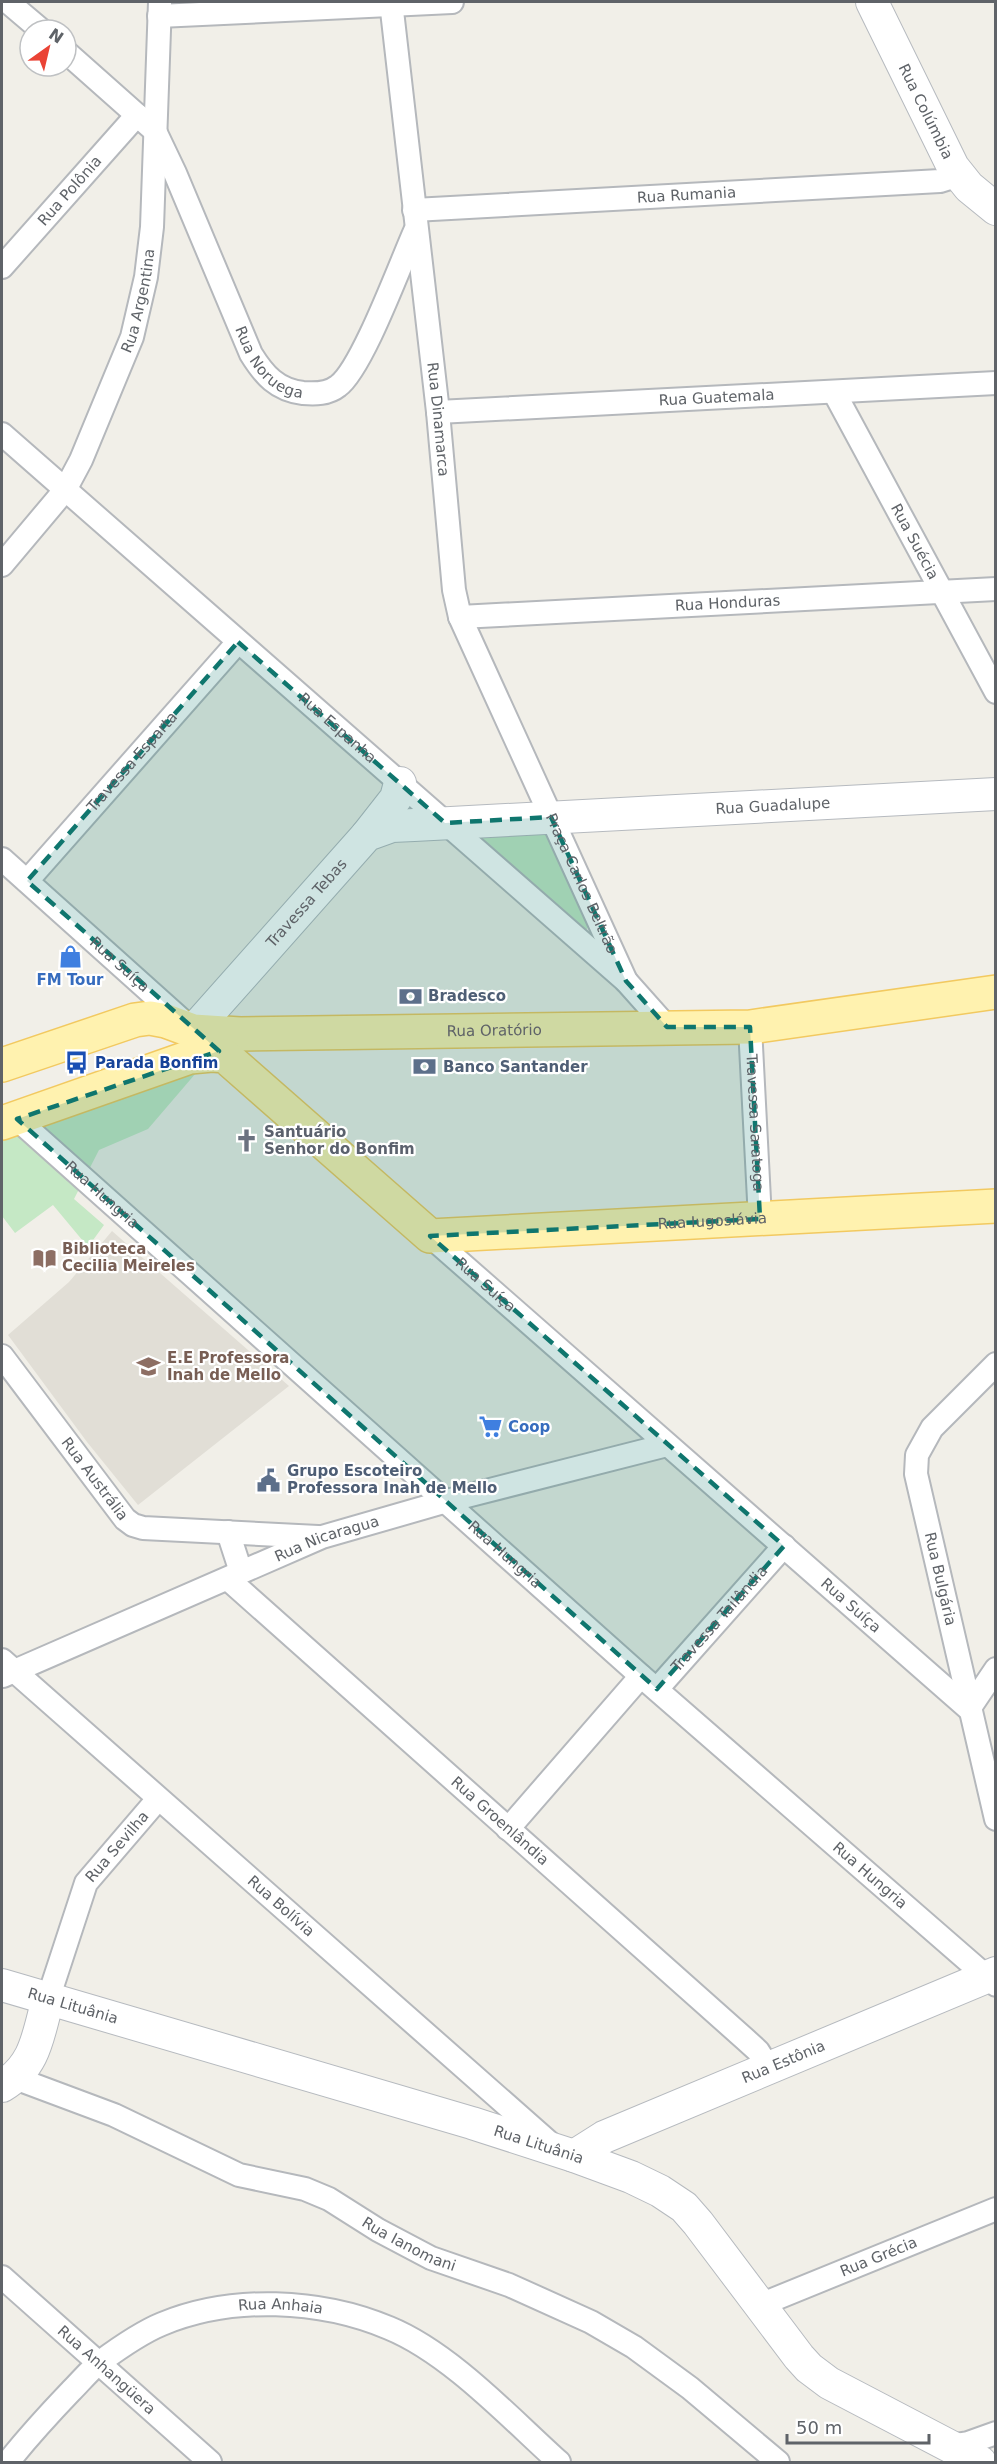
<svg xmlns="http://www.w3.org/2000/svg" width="997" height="2464" font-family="'DejaVu Sans',sans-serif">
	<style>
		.education { fill: #e1ded6 }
		.green { fill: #c5e8c5 }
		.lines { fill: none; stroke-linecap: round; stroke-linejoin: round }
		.street-casing { stroke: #b5b8bc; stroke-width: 26 }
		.secondary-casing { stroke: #b6babf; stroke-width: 34 }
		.primary-casing { stroke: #f2c960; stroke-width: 36 }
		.street { stroke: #fff; stroke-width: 22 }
		.secondary { stroke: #fff; stroke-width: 32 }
		.primary { stroke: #fff2af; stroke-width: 33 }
		.marked { fill: #0f766e; fill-opacity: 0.2; stroke: #0f766e; stroke-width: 4.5; stroke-dasharray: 12 8; stroke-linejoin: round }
		.labels { text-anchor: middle; stroke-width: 4.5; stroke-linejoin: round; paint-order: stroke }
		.street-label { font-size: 15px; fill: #5f6368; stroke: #fff }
		.shop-label { font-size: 15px; font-weight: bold; fill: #366cbe; stroke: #fff }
		.service-label { font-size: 15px; font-weight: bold; fill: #4e5e75; stroke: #fff; text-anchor: start }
		.transit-label { font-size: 15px; font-weight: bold; fill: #164399; stroke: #fff; text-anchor: start }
		.worship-label { font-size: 15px; font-weight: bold; fill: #5b616d; stroke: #fff; text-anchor: start }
		.education-label { font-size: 15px; font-weight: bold; fill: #785e54; stroke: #fff; text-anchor: start }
	</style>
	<rect width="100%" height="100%" fill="#f1efe8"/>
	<!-- education -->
	<path class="education" d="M112,1231L289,1386L138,1505L87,1442L8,1335L69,1282Z"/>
	<!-- green -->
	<path class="green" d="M545,833L588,926L587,929L584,930L483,842L482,838L485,836Z
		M202,1066L148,1129L99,1150L74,1199L104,1225L88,1247L53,1205L15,1233L2,1216V1134Z"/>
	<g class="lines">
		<defs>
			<g id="street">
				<path d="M8,2L41,30"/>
				<path id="s1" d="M391,2L438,412L454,590L460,617L626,981"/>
				<path d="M159,16L452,2"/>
				<path id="s2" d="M66,52L155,131L175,173L251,354C264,375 277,390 303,393C315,394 328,394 338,386C362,369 401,262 415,231"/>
				<path id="s3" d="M414,210L940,181L959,175"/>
				<path id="s4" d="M2,267L137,115"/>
				<path id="s5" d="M834,392L996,692"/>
				<path id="s6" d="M438,412L996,383"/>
				<path id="s7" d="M2,434L626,981L667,1027"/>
				<path id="s8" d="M2,565L65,490L81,460L132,337L146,277L152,227L160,2"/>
				<path id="s9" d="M460,617L996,589"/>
				<path id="s10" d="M2,859L186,1024"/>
				<path id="s11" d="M27,881L238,642"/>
				<path id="s12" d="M750,1027L760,1219"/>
				<path id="s13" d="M17,1119L641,1676L996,1985"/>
				<path id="s14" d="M430,1236L969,1709L996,1669"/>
				<path id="s15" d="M2,1356L125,1519L133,1525L143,1528L318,1537"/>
				<path id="s16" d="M996,1364L932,1428L917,1455L916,1474L996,1819"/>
				<path d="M228,1532L241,1572"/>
				<path id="s17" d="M228,1579L746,2040L758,2051L768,2067"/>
				<path id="s18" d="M2,1660L552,2145"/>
				<path id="s19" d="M3,1676L322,1537L447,1501L667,1445"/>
				<path id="s20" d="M657,1689L784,1546"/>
				<path d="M508,1829L641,1676"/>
				<path id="s21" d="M48,1999L86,1883L158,1799"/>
				<path id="s22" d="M15,2078L114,2115L239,2175L305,2189L329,2199L378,2230L431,2258L509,2285L591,2322L634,2347L690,2388L778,2462"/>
				<path id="s23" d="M2,2277L210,2462"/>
				<path id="s24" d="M760,2305L996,2209"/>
				<path d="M949,2446L968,2443L996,2433"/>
				<path id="s25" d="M8,2462C28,2437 49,2414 71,2391C81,2381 90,2370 100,2362C119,2348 140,2333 162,2324C232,2295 320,2299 389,2328C450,2353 510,2418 559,2462"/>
			</g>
			<g id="secondary">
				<path id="s26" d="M872,2L953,167L969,187L996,209"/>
				<path d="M367,835L396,798L400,783"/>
				<path id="s27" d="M193,1031L367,835L392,826L414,825L996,794"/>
				<path id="s28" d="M2,1985L472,2123L574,2156L631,2177L660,2191L684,2207L698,2223L799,2357L809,2368L829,2383L980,2462"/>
				<path d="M2,2086C36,2066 38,2035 48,1999"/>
				<path id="s29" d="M574,2156L604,2137L996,1973"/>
			</g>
			<g id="primary">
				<path id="s30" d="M2,1065L135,1020L150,1018L166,1021L193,1031L240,1034L750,1027L996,992"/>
				<path id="s31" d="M2,1123L190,1057L212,1055L225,1056L430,1236L996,1206"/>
			</g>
		</defs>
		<!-- street casing -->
		<use href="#street" class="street-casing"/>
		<!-- secondary casing -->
		<use href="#secondary" class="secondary-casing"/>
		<!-- primary casing -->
		<use href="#primary" class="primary-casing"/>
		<!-- street -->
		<use href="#street" class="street"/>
		<!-- secondary -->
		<use href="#secondary" class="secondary"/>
		<!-- primary -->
		<use href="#primary" class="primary"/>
	</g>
	<!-- marked area -->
	<path class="marked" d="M238,642L445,823L551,817L626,981L667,1027H750L760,1219L430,1236L784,1546L657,1689L17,1119L219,1051L27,881Z"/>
	<!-- icons -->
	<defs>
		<symbol id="shop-bare" viewBox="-9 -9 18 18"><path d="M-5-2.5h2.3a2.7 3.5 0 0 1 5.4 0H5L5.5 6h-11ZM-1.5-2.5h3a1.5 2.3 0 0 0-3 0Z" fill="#3f7fe0" stroke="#fff" stroke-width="2.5" paint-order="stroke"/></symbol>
		<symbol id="bank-bare" viewBox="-9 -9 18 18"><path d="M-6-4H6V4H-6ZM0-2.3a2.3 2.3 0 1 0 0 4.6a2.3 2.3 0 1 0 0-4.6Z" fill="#5c6f8a" stroke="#fff" stroke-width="2.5" paint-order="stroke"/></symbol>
		<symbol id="bus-bare" viewBox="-9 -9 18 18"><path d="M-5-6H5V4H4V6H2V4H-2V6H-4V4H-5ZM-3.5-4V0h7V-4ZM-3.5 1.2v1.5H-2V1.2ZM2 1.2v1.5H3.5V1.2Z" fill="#1a4fb4" stroke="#fff" stroke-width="2.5" paint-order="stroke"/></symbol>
		<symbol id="church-bare" viewBox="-9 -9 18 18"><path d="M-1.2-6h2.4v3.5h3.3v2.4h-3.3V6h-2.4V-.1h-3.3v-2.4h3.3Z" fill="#6b7280" stroke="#fff" stroke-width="2.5" paint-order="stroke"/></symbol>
		<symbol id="library-bare" viewBox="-9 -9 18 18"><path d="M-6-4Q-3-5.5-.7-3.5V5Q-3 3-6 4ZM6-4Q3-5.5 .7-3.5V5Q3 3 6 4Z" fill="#8d6e63" stroke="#fff" stroke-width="2.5" paint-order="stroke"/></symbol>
		<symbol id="school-bare" viewBox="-9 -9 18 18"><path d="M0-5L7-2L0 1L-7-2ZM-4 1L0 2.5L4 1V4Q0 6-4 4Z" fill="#8d6e63" stroke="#fff" stroke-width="2.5" paint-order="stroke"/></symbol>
		<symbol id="supermarket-bare" viewBox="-9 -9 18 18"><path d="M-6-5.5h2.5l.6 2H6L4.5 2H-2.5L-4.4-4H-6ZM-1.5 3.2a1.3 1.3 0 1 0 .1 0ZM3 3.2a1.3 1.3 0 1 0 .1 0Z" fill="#3f7fe0" stroke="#fff" stroke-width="2.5" paint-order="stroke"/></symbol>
		<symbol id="civic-bare" viewBox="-9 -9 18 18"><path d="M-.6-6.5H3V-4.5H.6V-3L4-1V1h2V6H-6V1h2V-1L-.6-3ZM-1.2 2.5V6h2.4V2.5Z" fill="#5c6f8a" stroke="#fff" stroke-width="2.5" paint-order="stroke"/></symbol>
	</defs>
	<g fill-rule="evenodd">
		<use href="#shop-bare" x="54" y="940" width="33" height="33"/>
		<use href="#bank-bare" x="394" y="980" width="33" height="33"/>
		<use href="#bus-bare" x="60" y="1046" width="33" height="33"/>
		<use href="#bank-bare" x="408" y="1050" width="33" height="33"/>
		<use href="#church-bare" x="230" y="1124" width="33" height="33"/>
		<use href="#library-bare" x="28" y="1242" width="33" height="33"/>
		<use href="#school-bare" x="132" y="1350" width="33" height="33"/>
		<use href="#supermarket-bare" x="474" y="1410" width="33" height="33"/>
		<use href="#civic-bare" x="252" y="1464" width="33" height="33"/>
	</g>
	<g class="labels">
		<!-- street labels -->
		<g class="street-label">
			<text dy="5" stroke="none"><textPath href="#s26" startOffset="122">Rua Colúmbia</textPath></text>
			<text dy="5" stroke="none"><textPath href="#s4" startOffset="102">Rua Polônia</textPath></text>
			<text dy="5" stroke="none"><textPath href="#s3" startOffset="273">Rua Rumania</textPath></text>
			<text dy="5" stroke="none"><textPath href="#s8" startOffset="302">Rua Argentina</textPath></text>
			<text dy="5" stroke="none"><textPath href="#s2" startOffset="381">Rua Noruega</textPath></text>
			<text dy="5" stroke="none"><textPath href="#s6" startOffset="279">Rua Guatemala</textPath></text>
			<text dy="5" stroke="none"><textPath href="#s1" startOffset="420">Rua Dinamarca</textPath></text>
			<text dy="5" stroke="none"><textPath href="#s5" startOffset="170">Rua Suécia</textPath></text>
			<text dy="5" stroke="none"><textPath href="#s9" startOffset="268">Rua Honduras</textPath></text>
			<text dy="5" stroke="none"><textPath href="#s7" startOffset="446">Rua Espanha</textPath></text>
			<text dy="5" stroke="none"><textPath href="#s11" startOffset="159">Travessa Esparta</textPath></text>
			<text dy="5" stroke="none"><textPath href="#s27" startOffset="670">Rua Guadalupe</textPath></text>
			<text dy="5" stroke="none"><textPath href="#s1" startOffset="912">Praça Carlos Beltrão</textPath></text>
			<text dy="5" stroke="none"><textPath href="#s27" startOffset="171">Travessa Tebas</textPath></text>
			<text dy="5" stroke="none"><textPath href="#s10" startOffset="158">Rua Suíça</textPath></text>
			<text dy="5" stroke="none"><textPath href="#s30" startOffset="502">Rua Oratório</textPath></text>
			<text dy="5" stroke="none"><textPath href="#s12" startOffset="96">Travessa Saratoga</textPath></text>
			<text dy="5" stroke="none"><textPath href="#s13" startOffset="114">Rua Hungria</textPath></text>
			<text dy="5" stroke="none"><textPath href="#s31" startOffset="790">Rua Iugoslávia</textPath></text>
			<text dy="5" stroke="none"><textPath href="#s14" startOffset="74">Rua Suíça</textPath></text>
			<text dy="5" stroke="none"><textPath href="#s15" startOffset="154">Rua Austrália</textPath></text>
			<text dy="5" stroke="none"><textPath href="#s19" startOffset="352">Rua Nicaragua</textPath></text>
			<text dy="5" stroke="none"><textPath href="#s13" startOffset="654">Rua Hungria</textPath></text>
			<text dy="5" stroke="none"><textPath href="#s16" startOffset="248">Rua Bulgária</textPath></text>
			<text dy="5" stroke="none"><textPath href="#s14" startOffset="560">Rua Suíça</textPath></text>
			<text dy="5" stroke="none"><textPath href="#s20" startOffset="94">Travessa Tailândia</textPath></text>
			<text dy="5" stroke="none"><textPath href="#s17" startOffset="364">Rua Groenlândia</textPath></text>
			<text dy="5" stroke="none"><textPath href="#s21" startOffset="170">Rua Sevilha</textPath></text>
			<text dy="5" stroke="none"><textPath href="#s13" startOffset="1140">Rua Hungria</textPath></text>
			<text dy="5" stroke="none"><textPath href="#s18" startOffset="372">Rua Bolívia</textPath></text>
			<text dy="5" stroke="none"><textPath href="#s28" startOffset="74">Rua Lituânia</textPath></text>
			<text dy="5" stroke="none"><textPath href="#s29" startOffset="230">Rua Estônia</textPath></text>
			<text dy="5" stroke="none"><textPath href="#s28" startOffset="560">Rua Lituânia</textPath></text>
			<text dy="5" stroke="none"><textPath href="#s22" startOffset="430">Rua Ianomani</textPath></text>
			<text dy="5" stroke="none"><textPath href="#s24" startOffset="128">Rua Grécia</textPath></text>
			<text dy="5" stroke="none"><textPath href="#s25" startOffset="330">Rua Anhaia</textPath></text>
			<text dy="5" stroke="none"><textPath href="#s23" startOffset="140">Rua Anhangüera</textPath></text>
		</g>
		<!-- shop labels -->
		<g class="shop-label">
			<text x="70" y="985">FM Tour</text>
			<text x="508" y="1432" text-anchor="start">Coop</text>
		</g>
		<!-- service labels -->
		<g class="service-label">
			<text x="428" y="1001">Bradesco</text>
			<text x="443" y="1072">Banco Santander</text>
			<text x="287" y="1476">Grupo Escoteiro<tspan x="287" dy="17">Professora Inah de Mello</tspan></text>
		</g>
		<!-- transit labels -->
		<g class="transit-label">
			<text x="95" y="1068">Parada Bonfim</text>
		</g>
		<!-- worship labels -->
		<g class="worship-label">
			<text x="264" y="1137">Santuário<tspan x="264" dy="17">Senhor do Bonfim</tspan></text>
		</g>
		<!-- education labels -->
		<g class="education-label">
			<text x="62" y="1254">Biblioteca<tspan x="62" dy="17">Cecilia Meireles</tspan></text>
			<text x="167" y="1363">E.E Professora<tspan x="167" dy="17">Inah de Mello</tspan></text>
		</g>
	</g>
	<!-- border -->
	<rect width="997" height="2464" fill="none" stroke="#5f6368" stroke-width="6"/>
	<!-- north arrow -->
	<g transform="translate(48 48) rotate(34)"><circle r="28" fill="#ffffff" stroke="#bfc1c3" stroke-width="1.5"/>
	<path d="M0-4.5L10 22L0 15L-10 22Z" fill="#ea4335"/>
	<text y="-9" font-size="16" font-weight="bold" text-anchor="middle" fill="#5f6368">N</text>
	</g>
	<!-- scale -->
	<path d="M787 2434v9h142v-9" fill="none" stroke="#5f6368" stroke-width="3"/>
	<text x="796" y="2434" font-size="18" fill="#5f6368" stroke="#ffffff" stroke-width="4.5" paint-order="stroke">50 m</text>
</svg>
